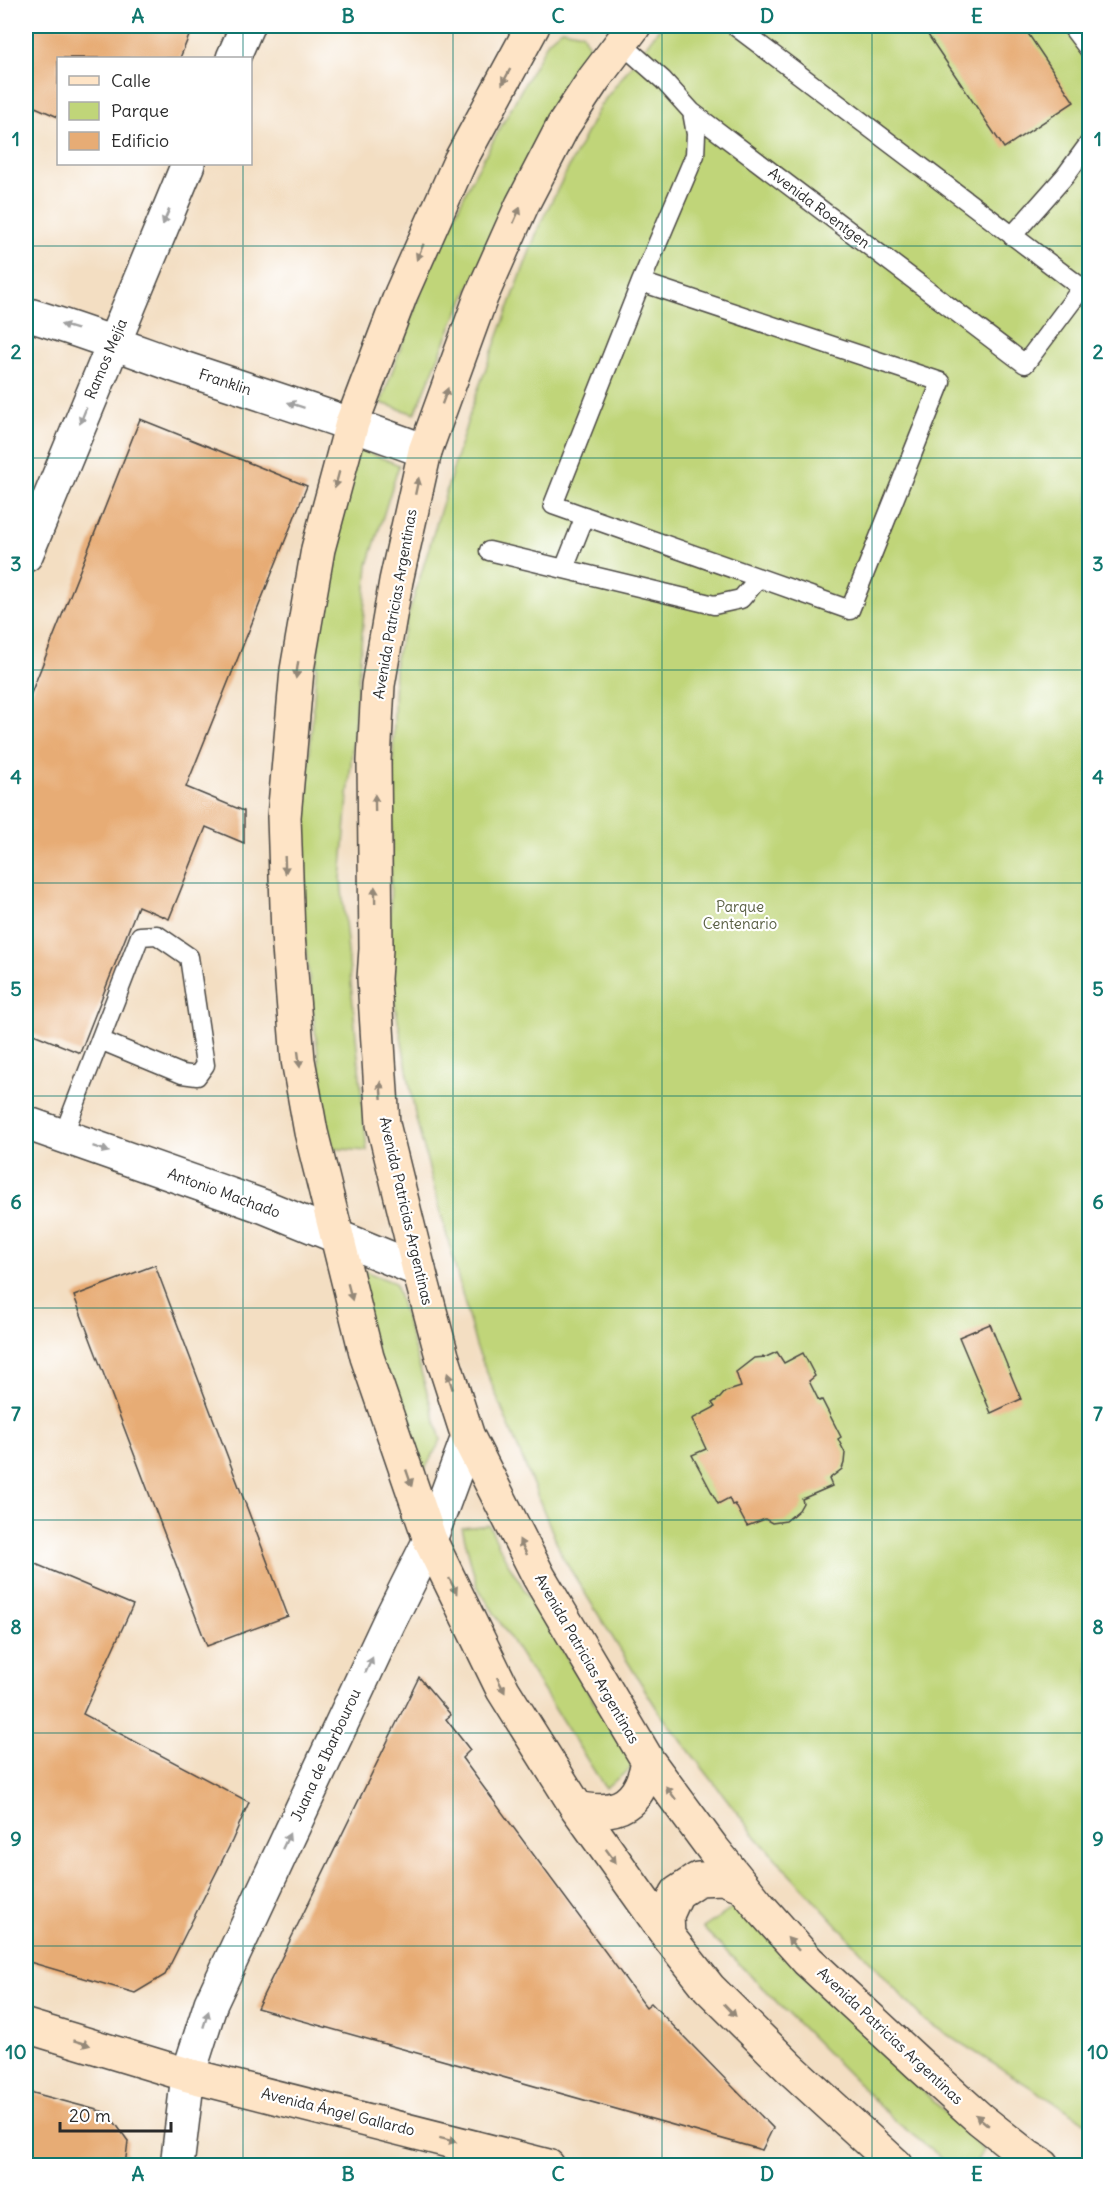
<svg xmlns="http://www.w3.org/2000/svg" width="1115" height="2191" font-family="Delius,sans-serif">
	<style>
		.green { fill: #c0d579; stroke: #768052; stroke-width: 1.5 }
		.building { fill: #e7ac75 }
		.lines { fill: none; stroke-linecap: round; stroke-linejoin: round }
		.service-casing { stroke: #494642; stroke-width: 21 }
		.minor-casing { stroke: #494642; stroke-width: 36 }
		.secondary-casing { stroke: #494642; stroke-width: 36 }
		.service { stroke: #fff; stroke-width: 18 }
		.minor { stroke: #fff; stroke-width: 33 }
		.secondary { stroke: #fee4c6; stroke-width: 33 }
		.oneway { fill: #948878 }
		.oneway2 { fill: #a0a0a0 }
		.grid { fill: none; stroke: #0f766e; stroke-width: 1.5; stroke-opacity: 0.55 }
		.labels { text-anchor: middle; stroke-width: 4.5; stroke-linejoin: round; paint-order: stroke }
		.street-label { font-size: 15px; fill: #2b2b2b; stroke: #fff }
		.park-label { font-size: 15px; fill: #585e42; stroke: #fff }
		.neatline { fill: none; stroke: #0f766e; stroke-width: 2 }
		.grid-label { font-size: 20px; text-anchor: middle; font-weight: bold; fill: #0f766e }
	</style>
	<rect width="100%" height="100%" fill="#fff"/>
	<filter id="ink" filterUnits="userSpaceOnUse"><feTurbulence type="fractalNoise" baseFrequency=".0167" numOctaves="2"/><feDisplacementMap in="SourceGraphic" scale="12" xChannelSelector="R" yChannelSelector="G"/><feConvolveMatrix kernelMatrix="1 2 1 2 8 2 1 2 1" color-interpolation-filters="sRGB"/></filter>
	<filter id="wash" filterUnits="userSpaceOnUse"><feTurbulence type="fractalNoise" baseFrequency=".008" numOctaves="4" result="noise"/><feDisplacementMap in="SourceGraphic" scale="24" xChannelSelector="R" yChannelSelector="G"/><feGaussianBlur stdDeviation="1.35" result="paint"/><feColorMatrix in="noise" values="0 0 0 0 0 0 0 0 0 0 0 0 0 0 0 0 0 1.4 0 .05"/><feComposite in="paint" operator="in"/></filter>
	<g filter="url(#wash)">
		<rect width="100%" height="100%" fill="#f3dec2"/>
		<!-- green -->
		<path class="green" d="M661,26H1089V2124L924,2020L757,1838L659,1712L563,1558L476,1346L416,1119L389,971L395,659L474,400L540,224L600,106Z
			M562,29L582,33L592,52L559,101L454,320L415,414L381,403L426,276L470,183L548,41Z
			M352,446L399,465L368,565L341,879L367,1151L329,1148L299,891L323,581Z
			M344,1263L395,1283L441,1440L421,1476Z
			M489,1525L506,1560L634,1766L605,1788L477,1586L462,1528Z
			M736,1906L983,2150L975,2165H951L895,2121L703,1928Z"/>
		<g id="blocks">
			<!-- building -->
			<path class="building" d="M26,26H193L180,58H58V117L26,103Z
				M922,26H1023L1074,102L1004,148Z
				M140,419L307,486L186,787L244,811V843L206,827L169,919L138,906L80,1053L26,1031V706Z
				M155,1265L288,1616L207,1646L74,1296Z
				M990,1324L1021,1399L991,1413L959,1337Z
				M777,1352L784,1363L803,1353L815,1376L809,1381L819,1401L822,1400L841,1437L838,1439L845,1453L844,1463L842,1469L829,1479L832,1486L802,1499L803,1503L799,1510L786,1521L772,1523L765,1519L747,1526L735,1504L732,1505L729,1498L718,1504L700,1470L692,1455L706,1449L692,1419L715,1407L712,1403L720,1398L725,1392L741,1387L736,1372L754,1358L766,1357Z
				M26,1560L133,1605L83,1714L249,1802L232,1841L165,1975L135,1993L26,1961Z
				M419,1677L451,1715L446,1719L470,1750L462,1758L646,2007L651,2003L773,2128L762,2150L257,2008Z
				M26,2091L108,2113L128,2141L125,2166H26Z"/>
		</g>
	</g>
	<g filter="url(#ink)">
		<use href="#blocks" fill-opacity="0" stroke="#494642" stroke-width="1.5"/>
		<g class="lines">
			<defs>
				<path id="service" d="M1071,26L1090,51
					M621,43L663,80L692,112L1025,364L1082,288L735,26
					M1012,236L1065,176L1090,142
					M641,282L941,382L850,610L553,505L641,282L695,155L696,134L692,112
					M489,551L714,605L741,599L759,578
					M564,569L585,516
					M63,1136L140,936L157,935L189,957L205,1065L197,1076L182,1074L100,1040"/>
				<path id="minor" d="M233,58L247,26
					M26,314C77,329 127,348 177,366C260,394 343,420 425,451
					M26,555L188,164
					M26,1123L265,1207L419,1270
					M177,2166L188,2075L211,2003L389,1622L430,1540L468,1437"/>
				<path id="secondary" d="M533,26L460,161L401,294L352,423L318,549L297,670L284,817L288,935L298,1060L311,1132L367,1357L430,1540L503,1690L577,1808L668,1936L709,1988L791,2069L897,2166
					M634,26L594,79L563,126L522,205L481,297L425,451L396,581L378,685L374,761L376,949L374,979L383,1124L419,1270L442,1356L468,1437L539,1577L648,1761L713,1849L760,1907L808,1961L919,2064L980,2119L1028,2157L1043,2166
					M577,1808C619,1817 640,1804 648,1761
					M668,1936L667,1915L677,1893L698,1879L723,1878L741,1885
					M26,2026L188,2075L548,2166"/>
			</defs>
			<!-- service casing -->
			<use href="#service" class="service-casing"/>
			<!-- minor casing -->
			<use href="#minor" class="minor-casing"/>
			<!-- secondary casing -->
			<use href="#secondary" class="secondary-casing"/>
			<!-- service -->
			<use href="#service" class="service"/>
			<!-- minor -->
			<use href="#minor" class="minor"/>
			<!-- secondary -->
			<use href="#secondary" class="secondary"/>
		</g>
		<!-- one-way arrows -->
		<defs><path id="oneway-solid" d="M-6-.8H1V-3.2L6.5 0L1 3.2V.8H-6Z" transform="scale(1.5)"/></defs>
		<g class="oneway">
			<use href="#oneway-solid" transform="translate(506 77) rotate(118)"/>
			<use href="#oneway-solid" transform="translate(517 215) rotate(-66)"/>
			<use href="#oneway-solid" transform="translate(420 252) rotate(114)"/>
			<use href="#oneway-solid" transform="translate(445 396) rotate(-70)"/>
			<use href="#oneway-solid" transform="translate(337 480) rotate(105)"/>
			<use href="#oneway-solid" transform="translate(417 486) rotate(-78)"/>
			<use href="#oneway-solid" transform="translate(297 670) rotate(98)"/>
			<use href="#oneway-solid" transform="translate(375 803) rotate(-91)"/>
			<use href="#oneway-solid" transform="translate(285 865) rotate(88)"/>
			<use href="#oneway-solid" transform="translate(375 895) rotate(-91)"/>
			<use href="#oneway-solid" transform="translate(299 1059) rotate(83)"/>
			<use href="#oneway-solid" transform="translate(381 1090) rotate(-94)"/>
			<use href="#oneway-solid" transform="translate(350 1292) rotate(75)"/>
			<use href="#oneway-solid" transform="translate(450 1381) rotate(-108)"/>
			<use href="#oneway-solid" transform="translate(409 1478) rotate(71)"/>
			<use href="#oneway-solid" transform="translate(523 1547) rotate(-117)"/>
			<use href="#oneway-solid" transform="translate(453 1586) rotate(64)"/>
			<use href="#oneway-solid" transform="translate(501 1685) rotate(63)"/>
			<use href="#oneway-solid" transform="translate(671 1793) rotate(-127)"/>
			<use href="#oneway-solid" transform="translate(611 1856) rotate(54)"/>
			<use href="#oneway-solid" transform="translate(793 1944) rotate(-132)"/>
			<use href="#oneway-solid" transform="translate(730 2010) rotate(46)"/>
			<use href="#oneway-solid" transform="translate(82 2043) rotate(17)"/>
			<use href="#oneway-solid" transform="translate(982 2120) rotate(-140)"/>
			<use href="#oneway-solid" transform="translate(448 2140) rotate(14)"/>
		</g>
		<g class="oneway2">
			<use href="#oneway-solid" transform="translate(166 217) rotate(113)"/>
			<use href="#oneway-solid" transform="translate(69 327) rotate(-163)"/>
			<use href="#oneway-solid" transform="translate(296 405) rotate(-162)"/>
			<use href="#oneway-solid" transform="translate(83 416) rotate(112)"/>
			<use href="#oneway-solid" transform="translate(101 1149) rotate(19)"/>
			<use href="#oneway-solid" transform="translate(369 1665) rotate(-65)"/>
			<use href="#oneway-solid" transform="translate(286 1841) rotate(-65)"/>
			<use href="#oneway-solid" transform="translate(206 2019) rotate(-72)"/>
		</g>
	</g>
	<!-- grid -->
	<path class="grid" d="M243,26V58M453,26V2166M662,26V2166M872,26V2166M243,164V2166M26,246H1090M26,458H1090M26,670H1090M26,883H1090M26,1096H1090M26,1308H1090M26,1520H1090M26,1733H1090M26,1946H1090"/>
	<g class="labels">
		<!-- street labels -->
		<g class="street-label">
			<text transform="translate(819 208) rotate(37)" y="5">Avenida Roentgen</text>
			<text transform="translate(106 359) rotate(-67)" y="5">Ramos Mejía</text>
			<text transform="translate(225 382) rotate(18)" y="5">Franklin</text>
			<text transform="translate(395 604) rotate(-80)" y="5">Avenida Patricias Argentinas</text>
			<text transform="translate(224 1193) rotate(20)" y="5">Antonio Machado</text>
			<text transform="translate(406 1211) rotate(77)" y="5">Avenida Patricias Argentinas</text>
			<text transform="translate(587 1659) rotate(60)" y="5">Avenida Patricias Argentinas</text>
			<text transform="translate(326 1755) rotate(-65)" y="5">Juana de Ibarbourou</text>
			<text transform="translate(890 2036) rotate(43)" y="5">Avenida Patricias Argentinas</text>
			<text transform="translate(338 2112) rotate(14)" y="5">Avenida Ángel Gallardo</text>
		</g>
		<!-- park labels -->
		<g class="park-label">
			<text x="740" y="912">Parque<tspan x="740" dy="17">Centenario</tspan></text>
		</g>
	</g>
	<!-- margin -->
	<rect width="1115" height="2191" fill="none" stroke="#fff" stroke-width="66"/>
	<!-- legend -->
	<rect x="57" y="57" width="195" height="108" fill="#ffffff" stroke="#aaaaaa" stroke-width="1.5"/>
	<rect x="69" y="76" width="30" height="9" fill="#fee4c6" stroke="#aaaaaa" stroke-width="1.5"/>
	<text x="111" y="87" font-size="18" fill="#2b2b2b">Calle</text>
	<rect x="69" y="102" width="30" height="18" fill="#c0d579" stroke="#aaaaaa" stroke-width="1.5"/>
	<text x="111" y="117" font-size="18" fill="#2b2b2b">Parque</text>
	<rect x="69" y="132" width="30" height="18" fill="#e7ac75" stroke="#aaaaaa" stroke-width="1.5"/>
	<text x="111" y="147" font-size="18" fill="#2b2b2b">Edificio</text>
	<!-- scale -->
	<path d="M60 2122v9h111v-9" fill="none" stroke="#2b2b2b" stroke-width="3"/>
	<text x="69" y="2122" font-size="18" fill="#2b2b2b" stroke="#ffffff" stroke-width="4.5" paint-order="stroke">20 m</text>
	<rect x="33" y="33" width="1049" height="2125" class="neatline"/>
	<g class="grid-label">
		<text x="138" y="23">A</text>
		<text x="348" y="23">B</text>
		<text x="558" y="23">C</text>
		<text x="767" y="23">D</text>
		<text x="977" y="23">E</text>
		<text x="16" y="146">1</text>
		<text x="1098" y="146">1</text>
		<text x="16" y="359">2</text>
		<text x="1098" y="359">2</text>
		<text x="16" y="571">3</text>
		<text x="1098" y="571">3</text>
		<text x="16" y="784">4</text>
		<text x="1098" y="784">4</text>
		<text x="16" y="996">5</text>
		<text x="1098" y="996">5</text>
		<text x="16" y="1209">6</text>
		<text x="1098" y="1209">6</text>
		<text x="16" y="1421">7</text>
		<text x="1098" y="1421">7</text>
		<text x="16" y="1634">8</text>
		<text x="1098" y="1634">8</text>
		<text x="16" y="1846">9</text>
		<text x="1098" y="1846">9</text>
		<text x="16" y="2059">10</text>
		<text x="1098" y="2059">10</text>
		<text x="138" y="2181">A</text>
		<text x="348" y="2181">B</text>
		<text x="558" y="2181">C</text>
		<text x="767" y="2181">D</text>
		<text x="977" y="2181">E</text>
	</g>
</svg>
